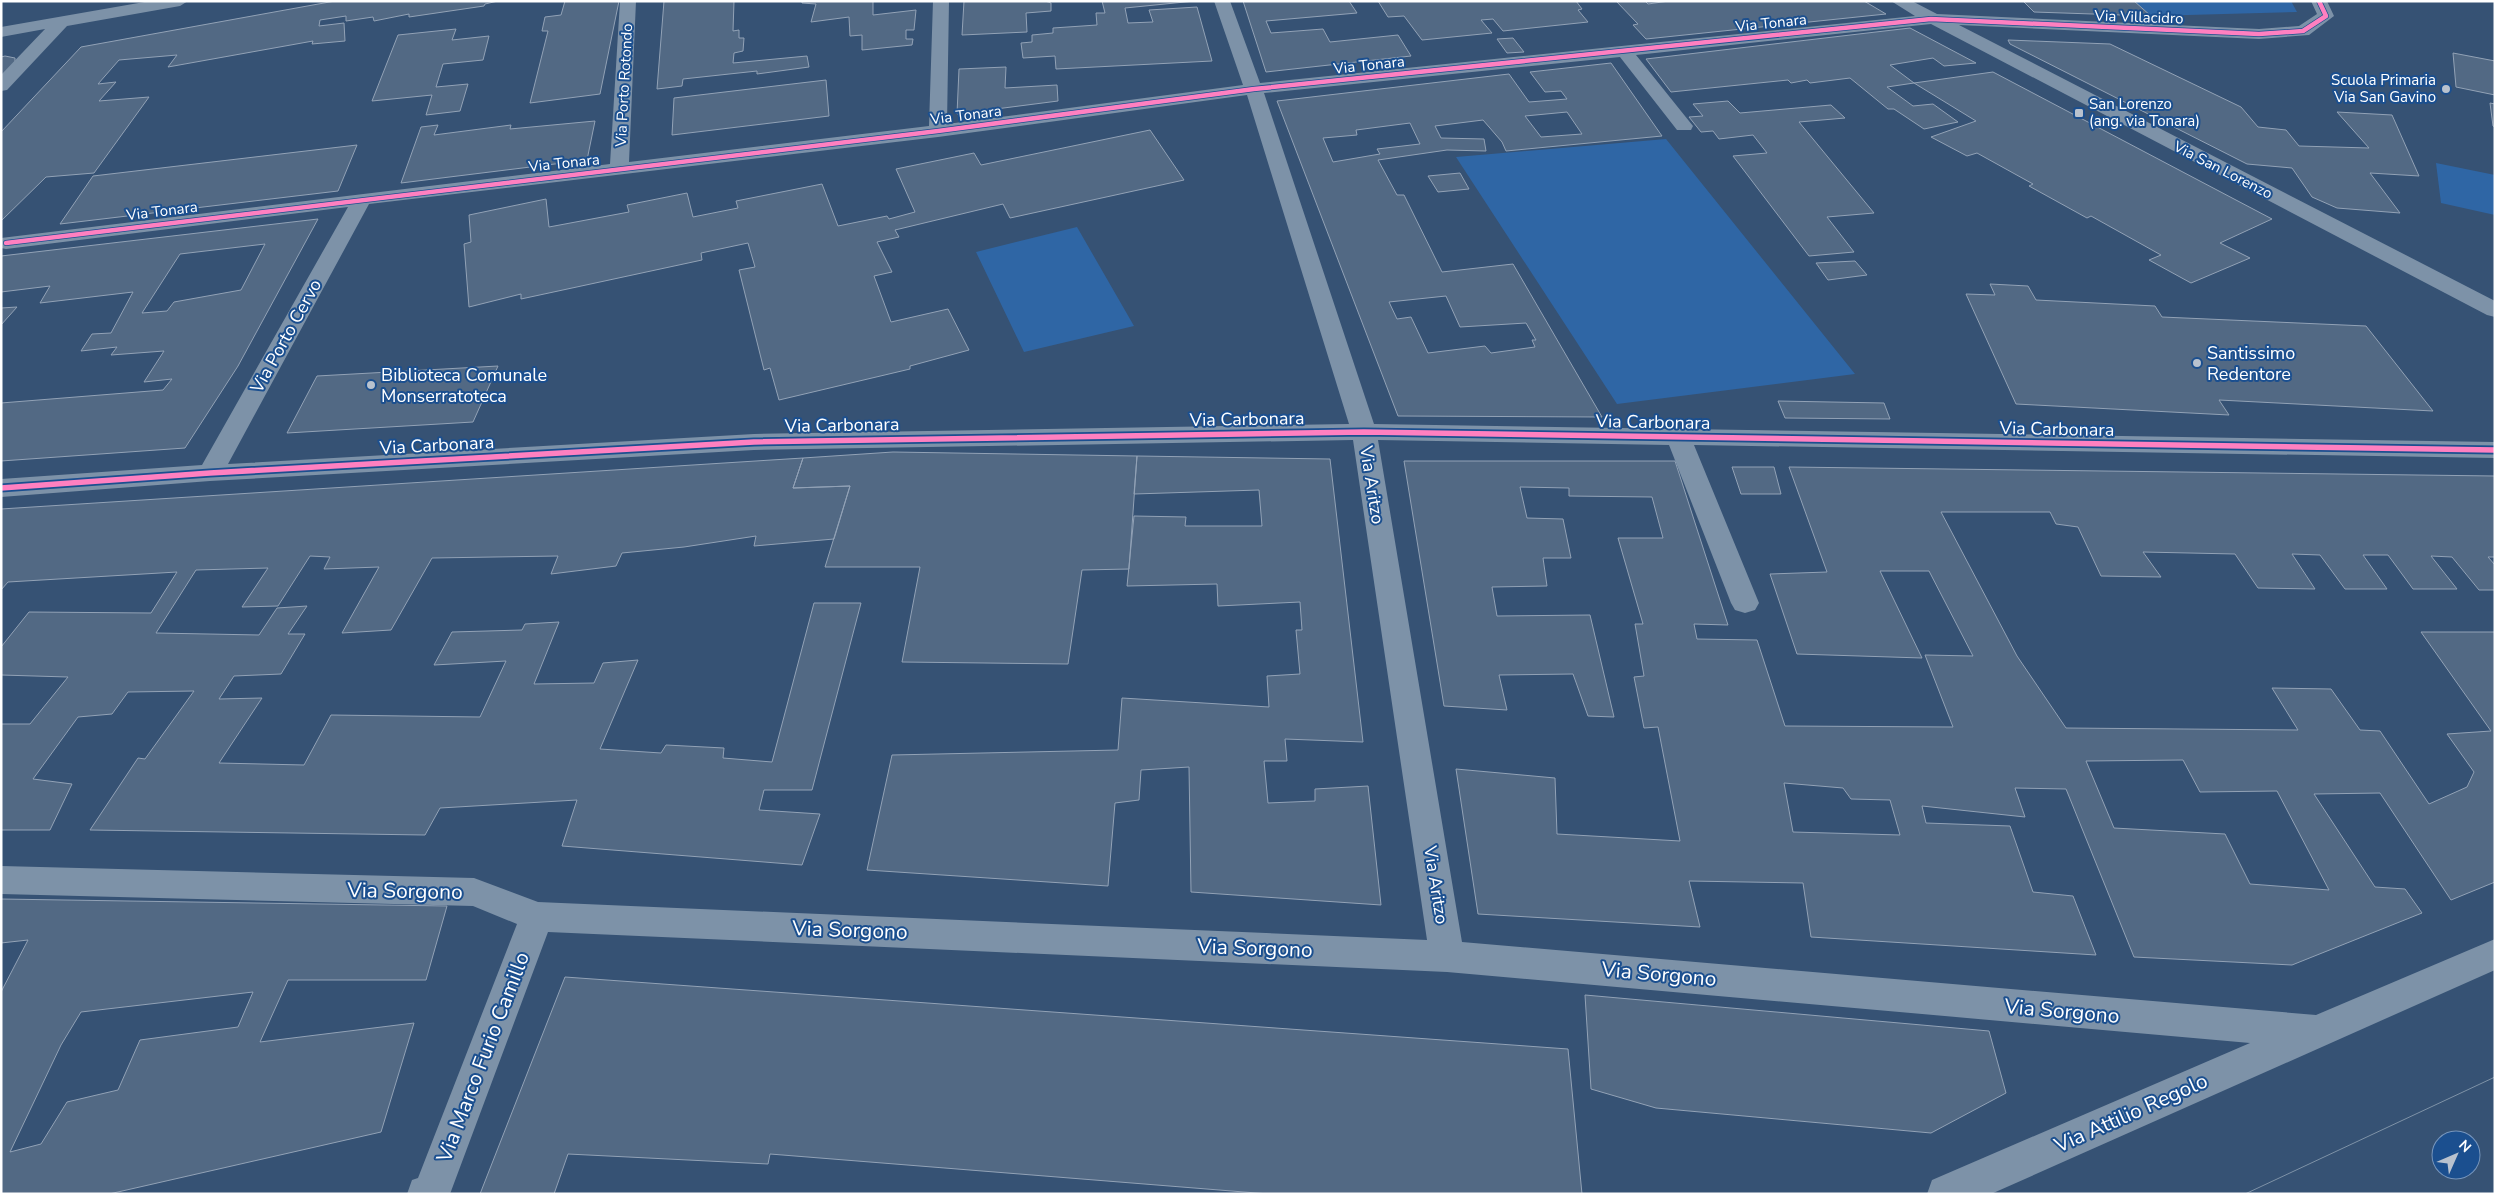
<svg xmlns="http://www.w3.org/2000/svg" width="2496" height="1195" font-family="'Nunito Sans',sans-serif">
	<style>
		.green { fill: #2f66a5 }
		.building { fill: #526984; stroke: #92a2b6; fill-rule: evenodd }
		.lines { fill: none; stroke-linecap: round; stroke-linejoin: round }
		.minor { fill: #7d92a8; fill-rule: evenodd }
		.tram { stroke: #7e92a7; stroke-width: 1 }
		.cycleway-far1-casing { stroke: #1b4f8f; stroke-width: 6 }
		.cycleway-casing { stroke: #1b4f8f; stroke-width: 9 }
		.cycleway-far1 { stroke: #ff80c0; stroke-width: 4.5 }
		.cycleway { stroke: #ff80c0; stroke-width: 5.5 }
		.poi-dot { fill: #b9c2ce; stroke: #1b4f8f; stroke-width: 2 }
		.labels { text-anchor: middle; stroke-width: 4; stroke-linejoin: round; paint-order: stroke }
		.far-street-label { font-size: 15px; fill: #fff; stroke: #1b4f8f }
		.far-poi-label { font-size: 15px; fill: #fff; stroke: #1b4f8f; text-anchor: end }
		.street-label { font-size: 18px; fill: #fff; stroke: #1b4f8f }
		.poi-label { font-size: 18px; fill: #fff; stroke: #1b4f8f; text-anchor: start }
		.near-street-label { font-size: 21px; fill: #fff; stroke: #1b4f8f }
	</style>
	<rect width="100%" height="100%" fill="#365274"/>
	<!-- green -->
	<path class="green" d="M2134,1H2291L2297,12L2151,16Z
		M1666,139L1855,374L1617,404L1456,157Z
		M2436,163L2495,175V215L2441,203Z
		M1077,227L1134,326L1024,352L976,252Z"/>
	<!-- building -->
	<path class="building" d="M335,1H498L485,4L484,6L409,17V14L374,21L373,17L346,21V16L320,20L319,26L344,23L345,41L312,44L313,41L168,67L177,55L119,60L98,84L116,82L99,101L149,97L94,173L46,177L1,221V132L81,47Z
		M565,1H619L600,94L530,103L548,31H542L545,17L561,15Z
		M664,1H734L733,31L739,30V38H744L743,51L734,53L733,63L807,56L809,67L757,74V71L683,79L682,86L657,89Z
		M802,1H873V15L916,10L914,30H906V39H913L912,45L862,50V35L850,36L849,17L811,22L816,4L802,3Z
		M964,1H1045L1051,3V11L1026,13L1027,32L962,35Z
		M1102,1H1195L1125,8L1128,23L1153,22L1149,10L1197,7L1212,61L1056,69L1055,56L1023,58L1021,43L1032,42V35L1053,33V28L1097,25L1096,13H1105Z
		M1243,1H1349L1357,13L1266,21L1271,33L1323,29L1330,42L1398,35L1411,56L1266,72Z
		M1378,1H1576L1582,9L1578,10L1588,22L1503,31L1493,19L1481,20L1492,33L1422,40L1404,16L1388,17Z
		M1616,1H1645L1648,4L1669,1H1864L1886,14L1646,39L1633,25L1638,24Z
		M2023,1H2134L2151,16L2034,12Z
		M1910,28L1976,63L1944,66L1933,58L1890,65L1914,83L1887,87L1913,106L1933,104L1958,122L1924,129L1894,109H1888L1850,78L1810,83L1807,80L1791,83L1788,80L1671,92L1646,59Z
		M456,29L452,40L489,36L483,60L443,64L436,87L468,84L460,111L426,115L432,95L372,101L398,35Z
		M1513,38L1524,52L1507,53L1497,39Z
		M2008,40L2110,44L2241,107L2258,127L2286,130L2299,146L2369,148L2337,112L2392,115L2419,176L2370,173L2400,213L2337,208L2312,197L2292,168L2247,164L2010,44Z
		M2453,53L2495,61V95L2456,87Z
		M5,56L15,58V65L1,79V57Z
		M1611,63L1662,136L1506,151L1502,142L1483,120L1435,126L1441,138L1484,139L1486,151L1447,150L1378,160L1397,195H1404L1442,272L1513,264L1602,417L1398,416L1277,101L1509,74L1529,102L1567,99L1561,91L1545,92L1530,72ZM1567,112L1582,134L1541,137L1525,116ZM1410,123L1420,144L1377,149L1380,154L1333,162L1323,138L1357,135L1356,130ZM1446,296L1460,327L1526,323L1536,340H1532L1535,347L1491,353L1485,346L1428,353L1411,317L1397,319L1389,302Z
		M1006,67L1005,88L1057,85L1058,101L957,114L959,69Z
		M1993,72L2272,219L2220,243L2250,258L2191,283L2149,260L2161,255L2091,216L2087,218L2029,186L2033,184L1977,153L1967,156L1931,137L1976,121L1914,83Z
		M826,80L829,116L672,135L674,98Z
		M1728,101L1740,113L1831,105L1845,118L1799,122L1874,213L1827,217L1854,252L1809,256L1733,156L1767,153L1753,135L1719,139L1713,131L1701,132L1689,117L1703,116L1693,104Z
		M2490,103L2495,104V127L2493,126Z
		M595,121L587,160L401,183L421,127L438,125L434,135L511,125L510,129Z
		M1150,130L1184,180L1010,218L1003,204L895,230L899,237L877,242L892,272L874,276L891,322L948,309L969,350L910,366V369L779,400L770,368L764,370L739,270L755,267L748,243L701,253L702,260L521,299V294L469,307L464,244L471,242L469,215L546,199L549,227L629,212L627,205L687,193L693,217L738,208L736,201L822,184L838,226L887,216L889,219L915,212L896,169L974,153L981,165Z
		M357,145L338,191L60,224L93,176Z
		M1460,173L1469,189L1438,192L1428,176Z
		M318,219L238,366L185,448L1,461V403L163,390L172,379L144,382L164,351L111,355L117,347L81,351L92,334L111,333L133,292L40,303L50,286L1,292V256ZM265,244L241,290L174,302L167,311L142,313L180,254Z
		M1855,261L1867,275L1828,280L1816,263Z
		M1990,284L2028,286L2036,300L2155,306L2162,317L2366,326L2433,411L2219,400L2229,415L2016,404L1966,294L1995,295Z
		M17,307L1,325V308Z
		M498,366L473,422L287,433L317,376Z
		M1778,401L1884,403L1890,419L1785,418Z
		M893,452L1137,456L1129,569L1082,570L1068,664L902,662L920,567H825L850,486L793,488L803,458Z
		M1137,456L1330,459L1363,742L1285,739L1287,761H1264L1268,803L1315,801V789L1368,786L1381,905L1191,892L1189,767L1141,770L1139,800L1115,803L1108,886L867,870L892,755L1118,750L1122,698L1269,707L1267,676L1300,674L1296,630H1302L1300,602L1218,606L1217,584L1127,586L1134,516L1186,517L1185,526H1262L1259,490L1134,494Z
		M803,458L793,488L850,486L834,539L754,546L756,536L684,547L622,553L616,566L551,574L558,556L432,558L391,630L342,633L379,567L324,569L330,557L310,556L278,606L242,607L268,568L196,570L156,633L259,635L277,608L307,606L288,634H305L281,674L234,676L219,699L262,698L219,763L304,765L331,715L480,717L506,661L434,665L452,632L522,630L525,624L559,622L534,684L594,683L603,663L638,660L600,749L661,753L666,745L724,748L723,758L772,762L814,603H861L812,790H764L759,810L820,814L802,865L562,846L577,800L440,808L425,835L90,830L138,758L145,759L194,691L128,692L112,714L78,717L33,779L72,784L50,830H1V724H30L68,677L1,675V647L29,612L151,613L177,572L8,582L1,590V509Z
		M1404,461H1675L1728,625L1694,624L1697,639L1757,640L1785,726L1953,727L1925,655L1973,656L1929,571H1880L1922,658L1797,654L1770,574L1827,572L1789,467L2495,476V557H2488L2495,565V590H2479L2452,557L2431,556L2457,589H2413L2388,555H2363L2387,589H2345L2320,555L2292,554L2315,589L2258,588L2235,554L2143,552L2161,577L2101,576L2078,527L2056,524L2050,512H1941L2017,656L2066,728L2298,730L2272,688L2331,689L2360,730L2380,731L2429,804L2467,787L2474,772L2447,734L2491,731L2421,632H2495V882L2451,900L2380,793L2314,794L2375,887L2405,889L2422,913L2292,965L2134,957L2066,789L2015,788L2025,817L1922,806L1926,823L2010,826L2033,892L2073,896L2096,955L1811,937L1803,883L1689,881L1700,927L1478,914L1456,769L1555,778L1557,834L1680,841L1658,727L1644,728L1634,677L1644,676L1635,624H1643L1618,538H1663L1652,497L1569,496V488L1520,487L1527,518L1563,519L1571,558H1543L1547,586L1492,587L1497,616L1590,615L1614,717L1588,716L1573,674L1499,675L1507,710L1444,706ZM2183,760L2200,792L2277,791L2329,890L2250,884L2225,834L2114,828L2086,761ZM1784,783L1843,788L1851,799L1890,800L1900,835L1793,832Z
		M1732,467H1774L1781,494H1741Z
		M1,899L447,906L426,980H288L260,1042L414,1023L381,1132L109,1194H1V992L28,940L1,943ZM253,992L238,1027L140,1040L118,1090L67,1102L41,1144L10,1152L61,1045L81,1012Z
		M565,977L1568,1049L1582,1194H1269L770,1154L768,1164L568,1154L554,1194H480Z
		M1585,995L1989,1031L2006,1093L1931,1133L1656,1108L1591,1089Z"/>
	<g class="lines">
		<!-- minor -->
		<path class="minor" d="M150,1H188L180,6L67,26L7,90L1,91V75L45,29L1,37V27Z
			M620,1H636L629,162L929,126L933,1H949L947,124L1243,85L1214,1H1230L1260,83L1915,16L1891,1H1912L1937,14L2259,29L2299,26L2317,14L2311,1H2327L2334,16L2309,35L2259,39L1959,25L2495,301V317L2487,315L1931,24L1636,55L1693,126L1691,130H1677L1620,57L1264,93L1374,424L2495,442V458L1694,445L1759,603L1755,610L1745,613L1735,610L1731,603L1669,445L1378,440L1462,942L2316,1015L2495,939V970L1991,1194H1927L1932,1180L2250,1043L1447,972L548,932L450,1194H407L412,1180L418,1178L517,924L473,906L1,894V866L474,878L538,902L1427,940L1353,440L754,450L210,481L1,497V479L202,465L348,207L6,249L1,248V238L610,164ZM1247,95L1349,424L754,434L228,464L369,204L938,137Z"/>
		<!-- tram -->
		<path class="tram" d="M2245,1194L2495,1077"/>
		<defs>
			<path id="cycleway-far1" d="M6,243L938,131L1254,89L1931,19L2259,34L2303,31L2326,16L2319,1"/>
			<path id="cycleway" d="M1,488L210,473L754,442L1364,432L2495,450"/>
		</defs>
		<!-- cycleway-far1 casing -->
		<use href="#cycleway-far1" class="cycleway-far1-casing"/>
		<!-- cycleway casing -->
		<use href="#cycleway" class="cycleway-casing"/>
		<!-- cycleway-far1 -->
		<use href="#cycleway-far1" class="cycleway-far1"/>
		<!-- cycleway -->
		<use href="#cycleway" class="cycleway"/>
	</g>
	<!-- markers -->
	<g class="poi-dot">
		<circle cx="2446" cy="89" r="5"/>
		<rect x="2074" y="108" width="10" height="10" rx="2.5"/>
		<circle cx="2197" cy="363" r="5"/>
		<circle cx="371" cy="385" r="5"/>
	</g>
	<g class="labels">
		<!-- far-street labels -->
		<g class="far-street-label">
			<text transform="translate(2139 17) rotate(2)" y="5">Via Villacidro</text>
			<text transform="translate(1771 23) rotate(-6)" y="5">Via Tonara</text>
			<text transform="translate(1369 65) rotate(-6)" y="5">Via Tonara</text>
			<text transform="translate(624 85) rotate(-87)" y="5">Via Porto Rotondo</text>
			<text transform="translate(966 115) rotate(-7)" y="5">Via Tonara</text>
			<text transform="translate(564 163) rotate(-6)" y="5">Via Tonara</text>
			<text transform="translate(2223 170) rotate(27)" y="5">Via San Lorenzo</text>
			<text transform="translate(162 211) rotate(-7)" y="5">Via Tonara</text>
		</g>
		<!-- far-poi labels -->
		<g class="far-poi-label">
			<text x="2436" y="85">Scuola Primaria<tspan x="2436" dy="17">Via San Gavino</tspan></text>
			<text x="2089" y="109" text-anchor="start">San Lorenzo<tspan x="2089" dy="17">(ang. via Tonara)</tspan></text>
		</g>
		<!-- street labels -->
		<g class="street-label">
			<text transform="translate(286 336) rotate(-61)" y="6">Via Porto Cervo</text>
			<text transform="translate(1247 419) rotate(-1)" y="6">Via Carbonara</text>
			<text transform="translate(1653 422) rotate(1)" y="6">Via Carbonara</text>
			<text transform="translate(842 425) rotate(-1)" y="6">Via Carbonara</text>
			<text transform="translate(2057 429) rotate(1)" y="6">Via Carbonara</text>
			<text transform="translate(437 445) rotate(-3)" y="6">Via Carbonara</text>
			<text transform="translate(1372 485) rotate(81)" y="6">Via Aritzo</text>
			<text transform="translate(1436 885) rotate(81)" y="6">Via Aritzo</text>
		</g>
		<!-- poi labels -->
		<g class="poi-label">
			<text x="2207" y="359">Santissimo<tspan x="2207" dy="21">Redentore</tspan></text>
			<text x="381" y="381">Biblioteca Comunale<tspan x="381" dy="21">Monserratoteca</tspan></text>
		</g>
		<!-- near-street labels -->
		<g class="near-street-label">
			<text transform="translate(405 891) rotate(1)" y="7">Via Sorgono</text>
			<text transform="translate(850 930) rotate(2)" y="7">Via Sorgono</text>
			<text transform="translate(1255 948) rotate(2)" y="7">Via Sorgono</text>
			<text transform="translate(1659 974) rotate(5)" y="7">Via Sorgono</text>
			<text transform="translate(2062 1011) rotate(5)" y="7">Via Sorgono</text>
			<text transform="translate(483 1057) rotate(-69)" y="7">Via Marco Furio Camillo</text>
			<text transform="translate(2131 1113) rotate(-24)" y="7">Via Attilio Regolo</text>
		</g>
	</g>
	<!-- border -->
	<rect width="2496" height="1195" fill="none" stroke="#ffffff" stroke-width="5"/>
	<!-- north arrow -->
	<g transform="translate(2456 1155) rotate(45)"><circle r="24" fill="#1b4f8f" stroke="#7695bc"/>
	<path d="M0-4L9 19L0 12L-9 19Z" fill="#b9c2ce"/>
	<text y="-8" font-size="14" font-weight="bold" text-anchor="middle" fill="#ffffff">N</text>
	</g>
</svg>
